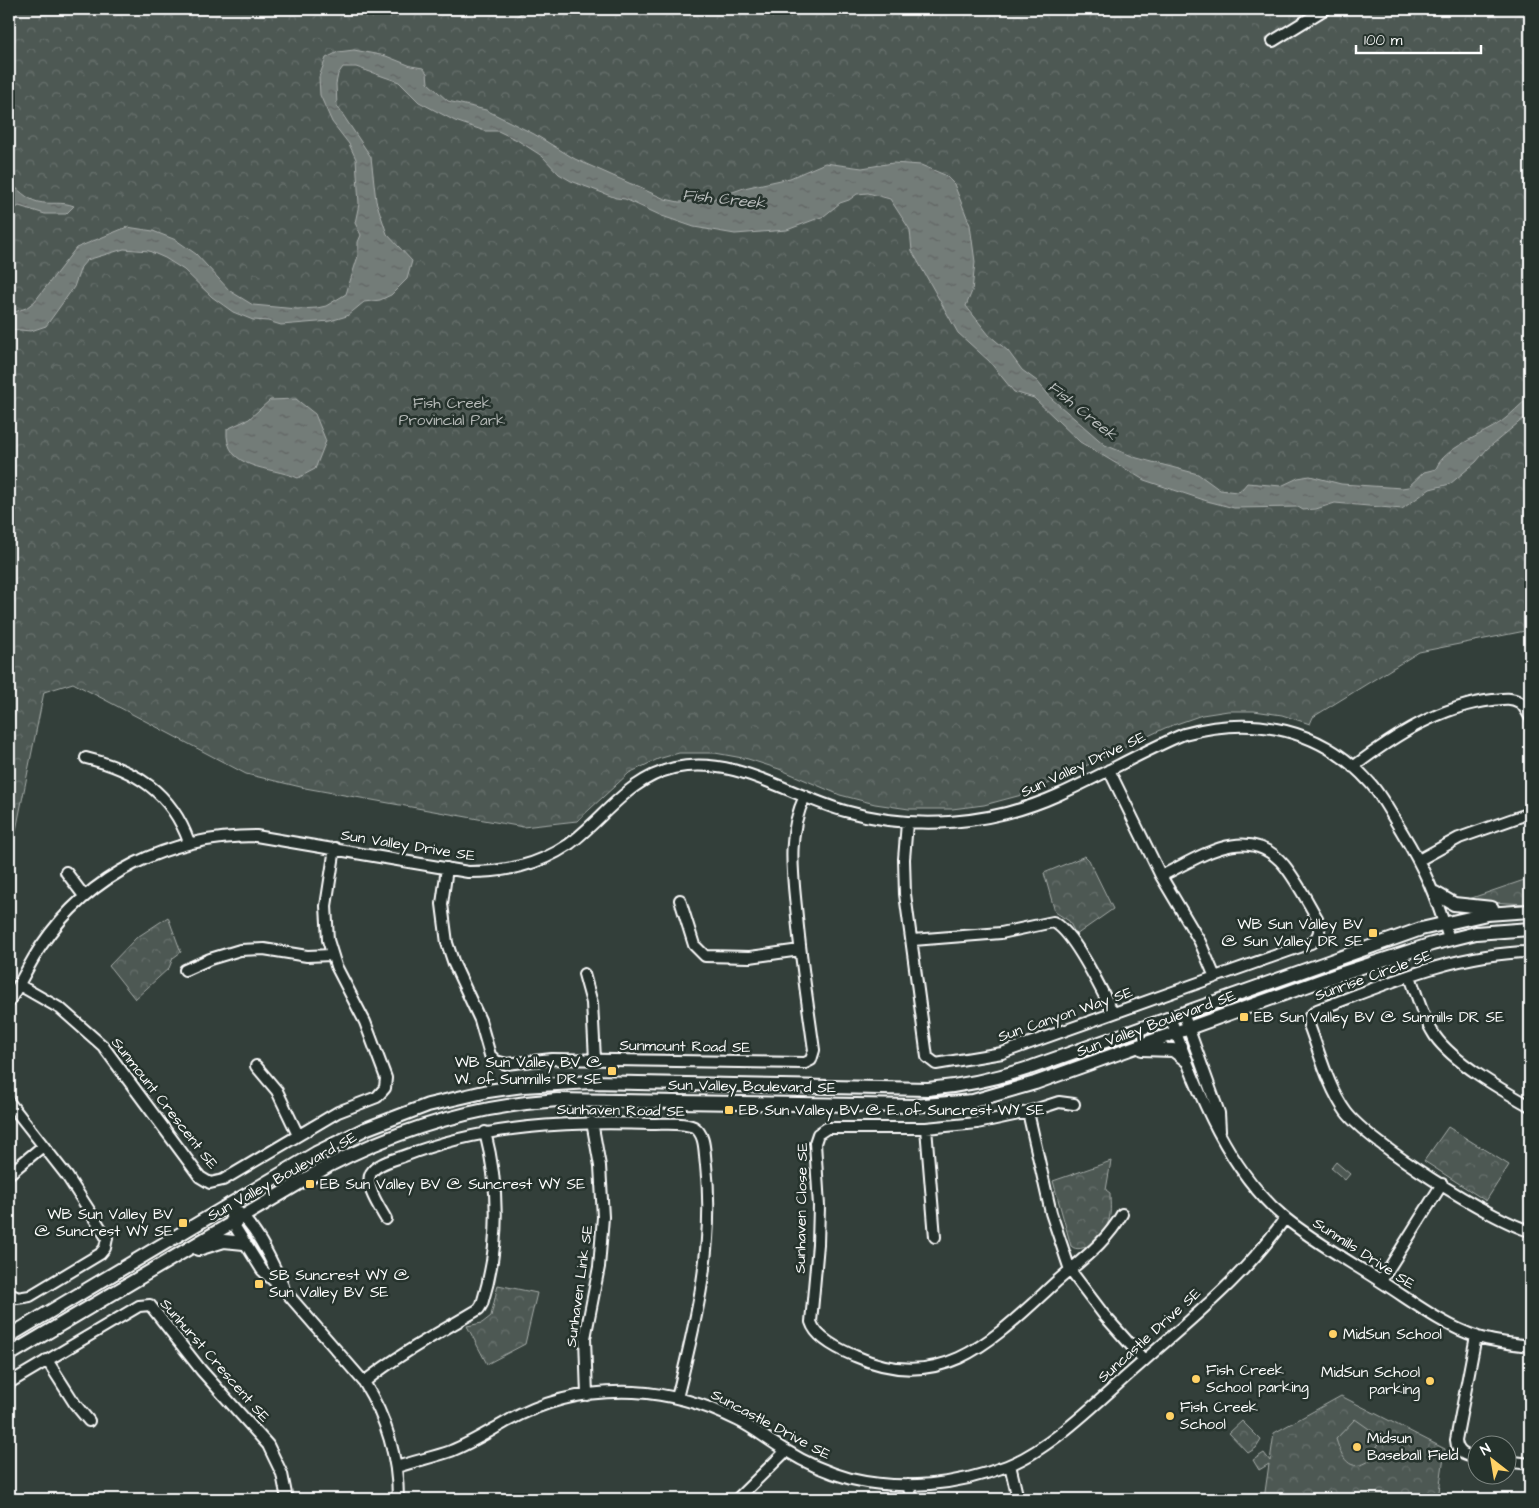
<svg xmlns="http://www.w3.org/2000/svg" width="1539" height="1508" font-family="'Architects Daughter',sans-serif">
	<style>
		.park { fill: url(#park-crowns); stroke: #a6aca9 }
		.garden { fill: #4d5853; stroke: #a6aca9 }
		.water { fill: url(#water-ripples); stroke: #abb0ae }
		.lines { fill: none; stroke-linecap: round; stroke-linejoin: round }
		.minor-casing { stroke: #fff; stroke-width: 14 }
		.major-casing { stroke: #fff; stroke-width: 16 }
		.minor { stroke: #26332d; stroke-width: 10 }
		.major { stroke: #26332d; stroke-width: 12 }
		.poi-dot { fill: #ffd166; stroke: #26332d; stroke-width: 2 }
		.labels { text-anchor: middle; stroke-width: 5; stroke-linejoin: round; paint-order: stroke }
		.park-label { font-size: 15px; fill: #b8bcba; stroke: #26332d }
		.street-label { font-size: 15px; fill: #fff; stroke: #26332d }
		.poi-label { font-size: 15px; fill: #fff; stroke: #26332d; text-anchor: start }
		.water-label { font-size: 16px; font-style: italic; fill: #b9bdbc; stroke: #26332d }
	</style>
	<defs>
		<pattern id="park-crowns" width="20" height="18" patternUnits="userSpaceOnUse" patternTransform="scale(1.25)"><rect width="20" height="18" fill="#4d5853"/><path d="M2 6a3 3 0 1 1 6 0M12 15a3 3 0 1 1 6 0" fill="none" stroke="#68716d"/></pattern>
		<pattern id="water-ripples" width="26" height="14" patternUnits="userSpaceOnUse" patternTransform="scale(1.25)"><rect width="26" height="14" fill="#737b78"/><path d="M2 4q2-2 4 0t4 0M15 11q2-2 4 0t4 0" fill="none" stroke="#606462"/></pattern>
	</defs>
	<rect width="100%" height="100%" fill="#333f3a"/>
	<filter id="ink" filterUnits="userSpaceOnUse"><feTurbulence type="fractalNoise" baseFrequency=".02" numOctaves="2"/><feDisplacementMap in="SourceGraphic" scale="10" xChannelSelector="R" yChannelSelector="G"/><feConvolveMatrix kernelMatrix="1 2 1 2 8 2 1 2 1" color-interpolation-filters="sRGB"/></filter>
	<g filter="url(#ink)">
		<!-- park -->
		<path class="park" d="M9,9H526L517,16L532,9H1530V630L1419,652L1313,717L1310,724L1282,715L1254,711H1228L1202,715L1165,728L1029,793L984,805L952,809H909L875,804L840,795L779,769L748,759L715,753H679L658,759L629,773L577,821L523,827L305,788L246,774L73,683L44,692L9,865Z
			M1085,856L1089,860L1113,909L1076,935L1069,921L1055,912L1044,873Z
			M1530,878V904L1463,901Z
			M168,917L181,952L173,958L169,968L135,999L109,966L136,938Z
			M1448,1127L1509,1165L1486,1201L1424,1161Z
			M1111,1161L1106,1190L1110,1193C1110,1204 1112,1215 1107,1225C1102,1236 1082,1256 1071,1246L1053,1181Z
			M498,1285L537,1293L525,1344L487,1364L467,1326L482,1323L491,1316Z
			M1341,1396L1445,1449L1438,1499H1264L1269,1464L1259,1470L1253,1460L1264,1453L1270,1461L1274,1433Z
			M1242,1421L1261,1440L1256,1448L1248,1453L1229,1433Z"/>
		<!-- garden -->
		<path class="garden" d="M1336,1162L1350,1174L1345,1180L1331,1168Z
			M1355,1419L1379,1436L1375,1457C1352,1475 1343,1462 1336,1439Z"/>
		<!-- water -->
		<path class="water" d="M354,50L386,56L411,66L423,68L427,73L428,83L448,101L486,110L534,134L575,159L665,199L679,202L707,201L744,188L790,178L825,163L862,168L893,163L921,165L945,175L954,184L970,225L975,262L972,291L966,306L989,335L1008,351L1022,370L1037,381L1052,399L1105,445L1137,458L1198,474L1220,490L1237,492L1242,489L1247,483L1281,486L1298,478L1310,476L1341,484L1402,488L1408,487L1424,472L1436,469C1443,448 1483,435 1501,422C1511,415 1520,404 1530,397V413L1487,449L1476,462L1450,484L1430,489L1402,509L1335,503L1316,509L1303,510L1298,507L1234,508L1207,501L1144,480L1080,442L1034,398L1014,392L989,361L958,333L912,251L910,230L890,199L868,193L857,194L849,200L840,203L824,216L787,230L735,234L694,227L662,216L625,199L616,198L571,181L559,174L542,156L517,140L498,131H485L455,121L419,102L399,82L356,67H343L338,74L336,84L337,106L371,157L376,201L387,234L412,261L407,279L391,295L380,300L364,302L347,316L330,321L281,325L268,321L253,320L233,312L212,297L184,270L165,258L149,251L124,249L87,260L81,267L74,287L46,326L31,331L9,329V314L26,308L35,301L76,248L127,227L153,231L176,240L196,254L230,291L253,305L297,309L317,308L326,306L346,294L358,256V242L361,235L355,223L359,204L356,159L349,144L332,122L320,95L319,77L326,58L338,52Z
			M9,183C19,189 26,199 38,202C51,205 62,201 74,206L66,214H45L19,206L16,208L15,204L10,199L13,197L9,193Z
			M296,399L315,414L326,441L315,469L298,478C270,466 224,471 227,429L249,419L270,400Z"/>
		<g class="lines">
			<defs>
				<path id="minor" d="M1273,41L1325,9
					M86,758C136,770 171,792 189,842
					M1353,767C1394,736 1440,706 1493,700C1502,699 1511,697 1519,702C1524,705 1527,712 1530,717
					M907,823L904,859L905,894L927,1057L936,1064L1002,1053L1215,977L1200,942L1161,876L1109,770
					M1419,860L1459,838L1530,813
					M447,868L442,904L447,943L454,964L480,1020L490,1055L496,1061L506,1064L552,1059L805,1063L811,1060L814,1050C808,1006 801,961 797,917C793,875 786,836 805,796
					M66,872L84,896
					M1161,876C1200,857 1248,822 1284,865C1297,881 1307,901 1317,918C1321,929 1320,936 1311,943L1215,977
					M680,900L694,945L705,956L750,957L800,950
					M913,940L1001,933L1053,922C1073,930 1103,993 1113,1013
					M1530,952C1455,953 1386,984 1317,1010L1310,1016L1309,1025C1320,1054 1328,1087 1346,1112C1370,1144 1491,1220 1530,1231
					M185,970L210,959L240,950L264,949L307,956L332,955
					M584,974L592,1003L595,1059
					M1410,976C1417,996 1423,1018 1435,1036C1453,1062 1502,1090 1530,1106
					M19,985L61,1009L103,1046L200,1177L210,1183L223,1180L338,1112L377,1097L385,1088L386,1078L365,1022L336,966L328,940L326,906L335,848
					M9,1002C20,984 29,964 41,946C90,873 169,836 256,836L468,872C504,872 537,866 568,845C604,819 627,779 674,768C735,755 788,795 845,811C915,831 991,825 1058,795C1101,776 1141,752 1184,734C1254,715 1322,728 1371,784C1383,798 1392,816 1402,832C1425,870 1436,896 1449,939
					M1183,1013L1219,1113L1220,1131
					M1170,1017C1197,1088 1225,1168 1285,1218C1316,1243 1351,1262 1383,1283C1413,1302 1444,1326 1478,1337C1495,1342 1513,1344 1530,1346
					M256,1066L277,1091L298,1135
					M9,1102L67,1176L107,1238L105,1248L100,1254L30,1296L17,1298L9,1293
					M1028,1112L1059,1102L1074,1104
					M926,1128L935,1237
					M9,1174L43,1146
					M229,1204L232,1222L262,1270L285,1291L364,1382C387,1419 398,1456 398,1499
					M229,1204C255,1224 270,1257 283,1286
					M1122,1214C1107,1242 1080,1261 1056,1282C995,1338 943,1395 855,1356C840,1350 816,1338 811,1322L818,1244L819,1206L815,1143L818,1134L827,1128H926L977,1123L1028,1112L1051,1213L1070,1270L1104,1315L1144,1360
					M386,1219C380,1208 364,1186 371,1173C377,1163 394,1160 404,1156C485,1125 567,1121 652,1124C665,1124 682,1122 694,1127C706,1135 704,1152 706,1165C715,1245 696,1321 677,1398
					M1381,1281L1442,1184
					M1476,1336L1456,1440C1457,1453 1465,1456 1476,1457
					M47,1360L75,1404L89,1421
					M364,1382C402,1352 439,1333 479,1309L482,1304C500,1246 500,1190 485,1132
					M9,1383L139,1306L150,1305L201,1370L268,1445L282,1474L287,1499
					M587,1395L585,1338L599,1267L603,1217L600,1166L592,1122
					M1506,1461L1530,1464
					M1010,1465L1018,1499
					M397,1467C415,1461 434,1457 451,1451C471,1443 488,1432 506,1422C545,1400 590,1390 634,1392C671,1394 705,1404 737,1420C754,1428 769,1441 785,1450C804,1462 829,1473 851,1479C902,1491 958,1485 1007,1466C1053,1448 1100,1399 1137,1367C1188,1321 1246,1276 1285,1218
					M908,1485L912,1499
					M737,1499L786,1451"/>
				<path id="major" d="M1435,893L1454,904L1492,908
					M1142,1049L1173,1050L1186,1060
					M198,1249L224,1241L244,1243
					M9,1336L316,1153L365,1129L428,1105L488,1091L523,1086L591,1082L928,1089C964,1086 998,1078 1032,1067L1421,929L1487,914L1530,911
					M9,1355L328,1166C401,1128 475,1106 557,1100L913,1106L973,1101L1035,1083L1337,975L1432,944L1476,933L1530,929"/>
			</defs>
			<!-- minor casing -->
			<use href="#minor" class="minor-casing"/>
			<!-- major casing -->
			<use href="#major" class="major-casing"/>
			<!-- minor -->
			<use href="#minor" class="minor"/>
			<!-- major -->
			<use href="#major" class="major"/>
		</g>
	</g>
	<!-- markers -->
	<g class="poi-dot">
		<rect x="1368" y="928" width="10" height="10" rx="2.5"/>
		<rect x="1239" y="1012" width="10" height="10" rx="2.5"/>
		<rect x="607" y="1066" width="10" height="10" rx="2.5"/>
		<rect x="724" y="1105" width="10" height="10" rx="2.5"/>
		<rect x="305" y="1179" width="10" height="10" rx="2.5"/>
		<rect x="178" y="1218" width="10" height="10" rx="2.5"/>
		<rect x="254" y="1279" width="10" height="10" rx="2.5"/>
		<circle cx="1333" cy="1334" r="5"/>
		<circle cx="1196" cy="1379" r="5"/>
		<circle cx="1430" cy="1381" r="5"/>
		<circle cx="1170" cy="1416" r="5"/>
		<circle cx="1357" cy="1447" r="5"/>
	</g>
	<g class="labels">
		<!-- park labels -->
		<g class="park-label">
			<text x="452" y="408">Fish Creek<tspan x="452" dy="17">Provincial Park</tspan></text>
		</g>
		<!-- street labels -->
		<g class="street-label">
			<text transform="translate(1083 764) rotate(-25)" y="5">Sun Valley Drive SE</text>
			<text transform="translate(408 845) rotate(9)" y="5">Sun Valley Drive SE</text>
			<text transform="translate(1373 975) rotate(-20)" y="5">Sunrise Circle SE</text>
			<text transform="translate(1065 1014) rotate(-19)" y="5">Sun Canyon Way SE</text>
			<text transform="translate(1156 1023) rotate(-20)" y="5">Sun Valley Boulevard SE</text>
			<text transform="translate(685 1046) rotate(1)" y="5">Sunmount Road SE</text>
			<text transform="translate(752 1086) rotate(1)" y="5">Sun Valley Boulevard SE</text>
			<text transform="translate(165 1103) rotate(52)" y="5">Sunmount Crescent SE</text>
			<text transform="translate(621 1110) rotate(1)" y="5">Sunhaven Road SE</text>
			<text transform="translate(282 1176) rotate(-29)" y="5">Sun Valley Boulevard SE</text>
			<text transform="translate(801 1208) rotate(-89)" y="5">Sunhaven Close SE</text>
			<text transform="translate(1364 1253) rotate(33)" y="5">Sunmills Drive SE</text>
			<text transform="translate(579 1286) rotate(-82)" y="5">Sunhaven Link SE</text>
			<text transform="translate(1149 1335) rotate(-42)" y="5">Suncastle Drive SE</text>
			<text transform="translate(215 1360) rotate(49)" y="5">Sunhurst Crescent SE</text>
			<text transform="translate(771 1424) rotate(28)" y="5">Suncastle Drive SE</text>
		</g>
		<!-- poi labels -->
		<g class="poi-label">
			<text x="1363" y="929" text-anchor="end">WB Sun Valley BV<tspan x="1363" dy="17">@ Sun Valley DR SE</tspan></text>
			<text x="1254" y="1022">EB Sun Valley BV @ Sunmills DR SE</text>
			<text x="602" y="1067" text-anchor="end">WB Sun Valley BV @<tspan x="602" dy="17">W. of Sunmills DR SE</tspan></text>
			<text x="739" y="1115">EB Sun Valley BV @ E. of Suncrest WY SE</text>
			<text x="320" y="1189">EB Sun Valley BV @ Suncrest WY SE</text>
			<text x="173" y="1219" text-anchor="end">WB Sun Valley BV<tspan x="173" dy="17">@ Suncrest WY SE</tspan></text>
			<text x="269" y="1280">SB Suncrest WY @<tspan x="269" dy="17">Sun Valley BV SE</tspan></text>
			<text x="1343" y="1339">MidSun School</text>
			<text x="1206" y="1375">Fish Creek<tspan x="1206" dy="17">School parking</tspan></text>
			<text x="1420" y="1377" text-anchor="end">MidSun School<tspan x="1420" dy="17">parking</tspan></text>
			<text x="1180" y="1412">Fish Creek<tspan x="1180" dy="17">School</tspan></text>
			<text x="1367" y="1443">Midsun<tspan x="1367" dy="17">Baseball Field</tspan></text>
		</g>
		<!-- water labels -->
		<g class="water-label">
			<text transform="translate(724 198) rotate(6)" y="6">Fish Creek</text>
			<text transform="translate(1083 410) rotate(39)" y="6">Fish Creek</text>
		</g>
	</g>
	<!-- margin -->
	<rect width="1539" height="1508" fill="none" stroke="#26332d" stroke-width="30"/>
	<rect x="15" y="15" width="1509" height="1478" fill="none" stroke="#fff" stroke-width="2" filter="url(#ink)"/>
	<!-- north arrow -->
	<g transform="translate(1492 1460) rotate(329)"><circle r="24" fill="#26332d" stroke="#7d8581"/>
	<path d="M0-4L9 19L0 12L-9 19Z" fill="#ffd166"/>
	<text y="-8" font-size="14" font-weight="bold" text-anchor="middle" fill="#ffffff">N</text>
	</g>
	<!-- scale -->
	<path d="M1356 45v8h125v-8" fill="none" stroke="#ffffff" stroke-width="2.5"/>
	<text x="1364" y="45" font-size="15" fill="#ffffff" stroke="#26332d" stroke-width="4" paint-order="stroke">100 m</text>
</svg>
